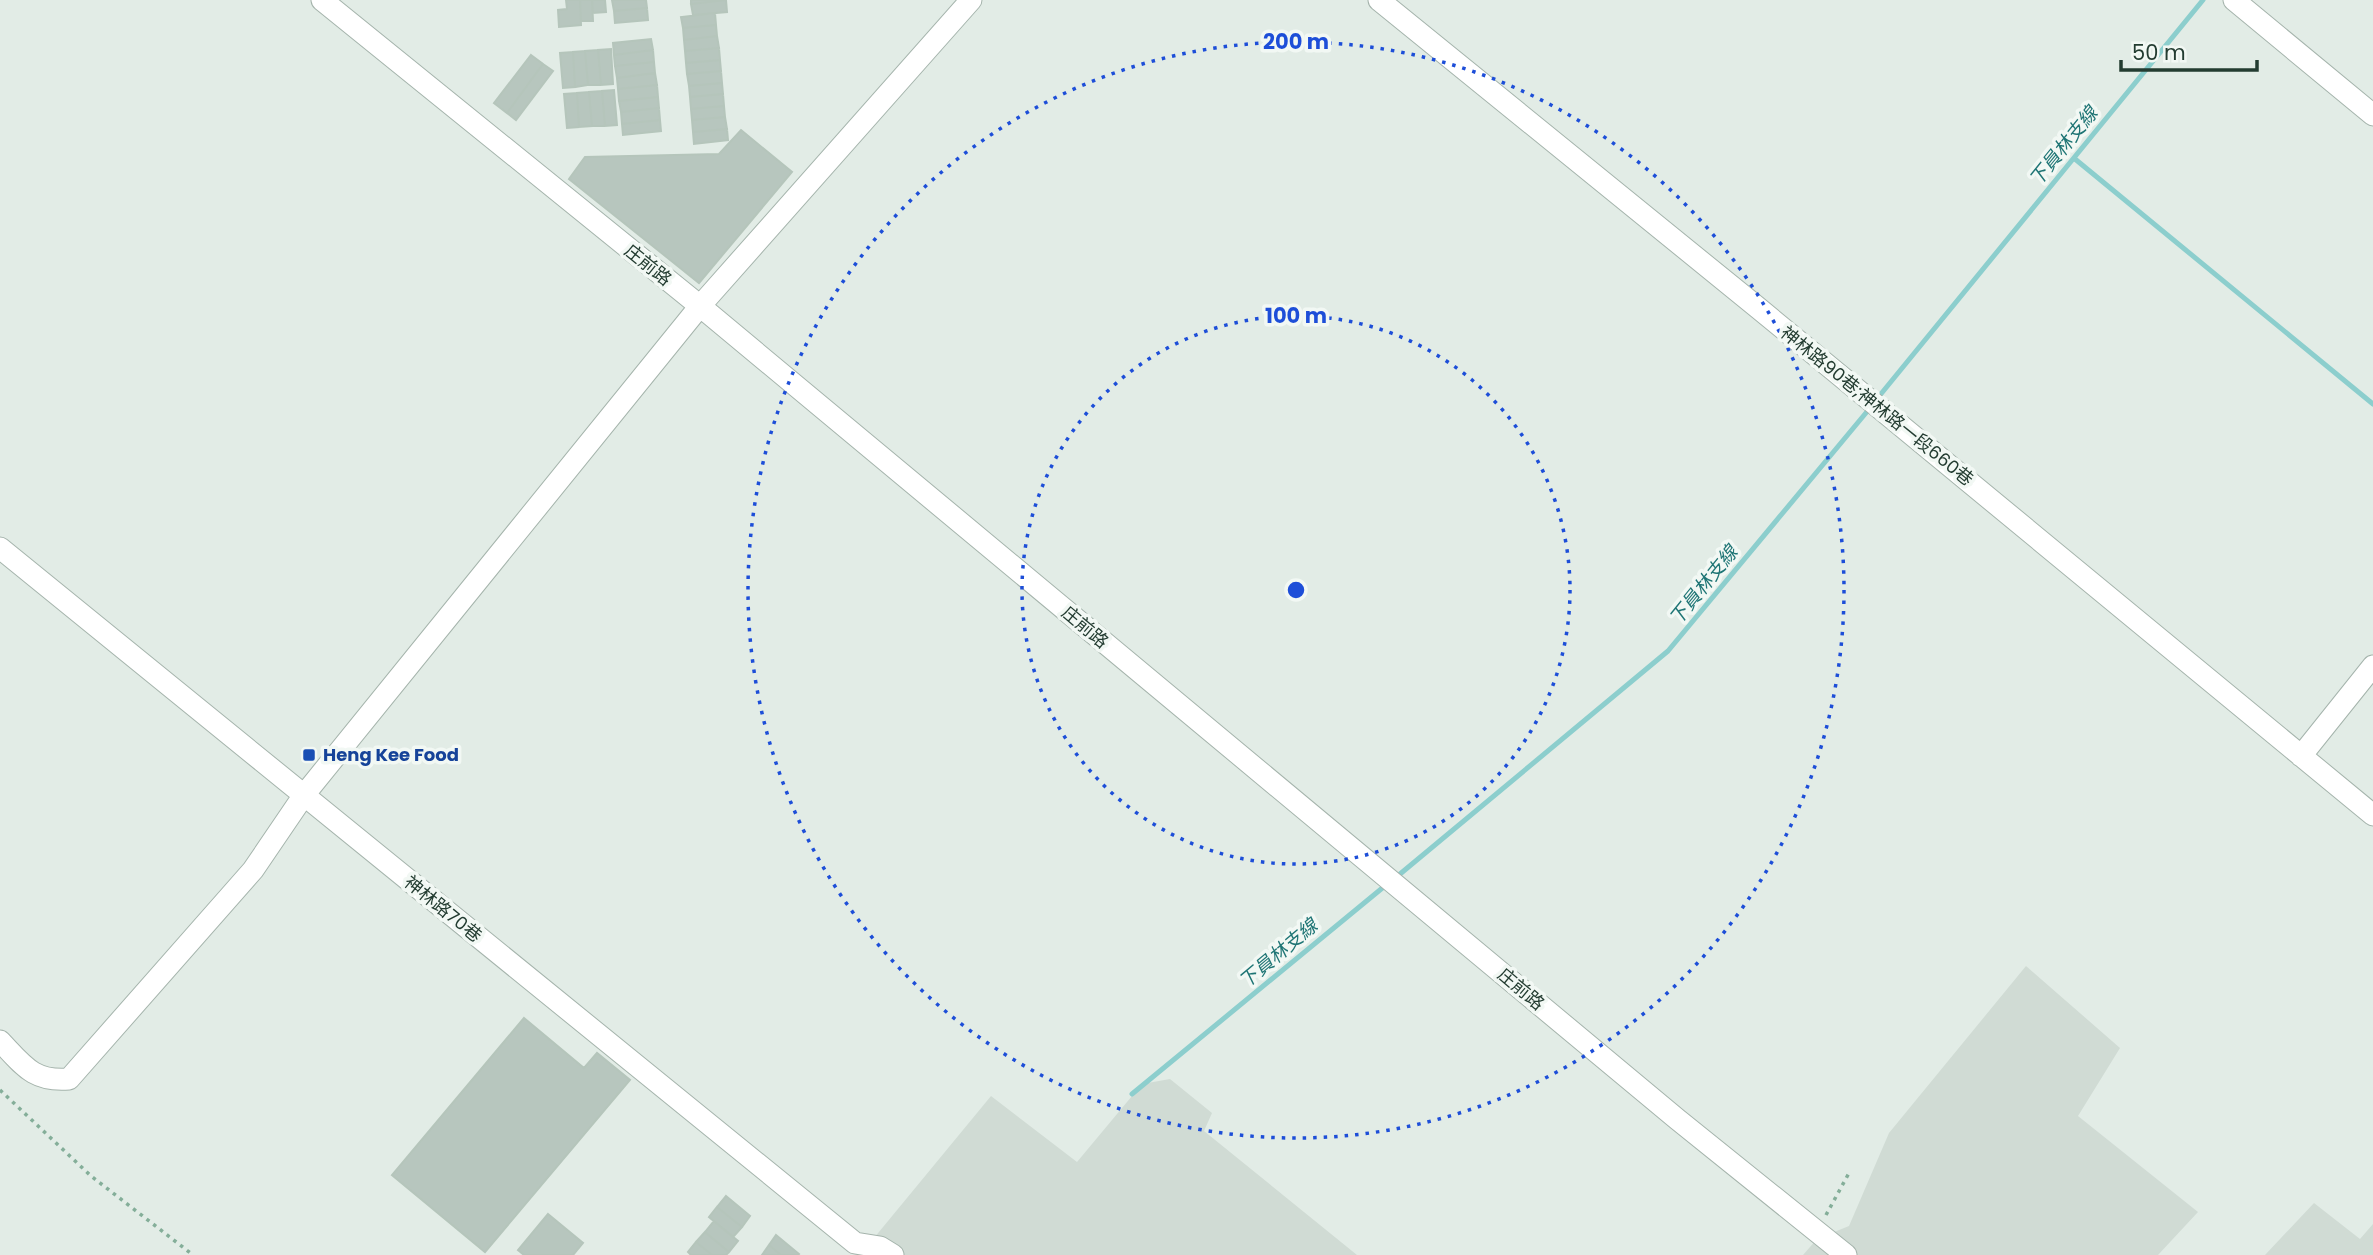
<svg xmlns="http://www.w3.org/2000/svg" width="2373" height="1255" font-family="Poppins,'Noto Sans TC',sans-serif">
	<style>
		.built { fill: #d0dbd4 }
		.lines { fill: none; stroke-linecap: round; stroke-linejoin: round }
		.stream { stroke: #8ccecd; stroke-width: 5 }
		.building { fill: #b7c6be; stroke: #b5c5bb; stroke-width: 2 }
		.minor-casing { stroke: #a5b4ac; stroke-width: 23 }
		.path { stroke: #84ae99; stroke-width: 3.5; stroke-dasharray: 3.5 5; stroke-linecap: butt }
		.minor { stroke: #fff; stroke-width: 21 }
		.ring { fill: none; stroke: #1d4ed8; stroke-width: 3.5; stroke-dasharray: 3.5 7 }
		.transit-dot { fill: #1a4fb4; stroke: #f2f8f4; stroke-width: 2.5 }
		.labels { text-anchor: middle; stroke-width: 7; stroke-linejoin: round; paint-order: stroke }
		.street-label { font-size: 18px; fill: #233c31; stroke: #f2f8f4 }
		.transit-label { font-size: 18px; font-weight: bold; fill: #164399; stroke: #f2f8f4; text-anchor: start }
		.water-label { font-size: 19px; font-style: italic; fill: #1f7575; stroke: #f2f8f4 }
		.centre { fill: #1d4ed8; stroke: #f2f8f4; stroke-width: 3.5 }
		.ring-label { font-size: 21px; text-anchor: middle; font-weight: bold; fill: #1d4ed8; stroke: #f2f8f4; stroke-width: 7; stroke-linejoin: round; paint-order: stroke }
	</style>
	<rect width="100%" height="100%" fill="#e2ece6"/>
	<!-- built -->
	<path class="built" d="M2026,966L2120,1048L2078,1116L2198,1212L2158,1255H1803L1817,1239L1849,1226L1889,1133Z
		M1170,1079L1212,1113L1204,1131L1357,1255H901L874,1238L991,1096L1077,1162L1142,1084Z
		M2314,1203L2360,1239L2373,1224V1255H2265Z"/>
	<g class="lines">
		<!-- stream -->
		<path class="stream" d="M2075,159L2373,404
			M1876,400L2203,0
			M1394,879L1668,651L1870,408
			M1132,1094L1386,885"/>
	</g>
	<!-- building -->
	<path class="building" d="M566,0H580L581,25L559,27L558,10L567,9Z
		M580,0H592L593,21H581Z
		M592,0H605L606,12L593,13Z
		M612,0H646L647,8L614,11Z
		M691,0H726L691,4Z
		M726,0L727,12L693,15L691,4Z
		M647,8L648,20L615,23L614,11Z
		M715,13L716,25L683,28L681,17Z
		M716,25L717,36L684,40L683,28Z
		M717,36L719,48L685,51L684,40Z
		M651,39L653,50L614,55L613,43Z
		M719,48L720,60L686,63L685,51Z
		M611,49L613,84L601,85L598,50Z
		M598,50L601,85H588L585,51Z
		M653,50L654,62L615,66L614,55Z
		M585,51L588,85L575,87L573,52Z
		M573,52L575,87L563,88L560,53Z
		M531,55L543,64L507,113L494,103Z
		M720,60L721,71L687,74L686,63Z
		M654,62L655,73L617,78L615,66Z
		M543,64L553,71L516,120L507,113Z
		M721,71L722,83L689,86L687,74Z
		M655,73L657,85L618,89L617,78Z
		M722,83L723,94L690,97L689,86Z
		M657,85L658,97L619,101L618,89Z
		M614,90L617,125L605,126L602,91Z
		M602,91L605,126H592L589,92Z
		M589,92L592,126L579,127L577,93Z
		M577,93L579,127L567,128L564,94Z
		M723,94L724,106L691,109L690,97Z
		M658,97L659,108L621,112L619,101Z
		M724,106L725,117L692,120L691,109Z
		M659,108L660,120L622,124L621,112Z
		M725,117L727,129L693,132L692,120Z
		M660,120L661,131L623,135L622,124Z
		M727,129L728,140L694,144L693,132Z
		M741,130L792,172L699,283L569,179L585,157L719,154Z
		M524,1018L584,1068L597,1053L630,1080L485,1252L392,1175Z
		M726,1196L750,1216L742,1227L717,1207Z
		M717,1207L742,1227L733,1237L709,1217Z
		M548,1214L583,1243L573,1255H524L518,1250Z
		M714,1221L738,1241L729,1252L705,1232Z
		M705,1232L729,1252L726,1255H712L696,1242Z
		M776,1235L799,1254L798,1255H781L769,1245Z
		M696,1242L712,1255H691L688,1252Z
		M769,1245L781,1255H762Z"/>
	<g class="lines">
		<defs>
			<path id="minor" d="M322,0L700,306L1677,1119L1846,1255
				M1379,0L1757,307L2373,815
				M2234,0L2373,115
				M0,548L855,1243L880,1247L893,1255
				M2301,756L2373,666
				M0,1041C23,1065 33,1082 69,1079L253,870L304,795L700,306L971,0"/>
		</defs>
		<!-- minor casing -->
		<use href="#minor" class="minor-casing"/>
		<!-- path -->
		<path class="path" d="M0,1090L91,1176L193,1255
			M1826,1215L1849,1173"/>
		<!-- minor -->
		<use href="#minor" class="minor"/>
	</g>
	<!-- distance rings -->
	<g class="ring">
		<circle cx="1296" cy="590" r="274"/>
		<circle cx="1296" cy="590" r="548"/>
	</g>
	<!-- markers -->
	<rect class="transit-dot" x="302" y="748" width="14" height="14" rx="3.5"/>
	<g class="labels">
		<!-- street labels -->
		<g class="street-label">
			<text transform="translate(648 265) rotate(39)" y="6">庄前路</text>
			<text transform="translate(1877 406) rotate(39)" y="6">神林路90巷;神林路一段660巷</text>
			<text transform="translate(1085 627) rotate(40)" y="6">庄前路</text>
			<text transform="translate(443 909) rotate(39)" y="6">神林路70巷</text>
			<text transform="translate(1521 989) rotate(40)" y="6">庄前路</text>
		</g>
		<!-- transit labels -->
		<g class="transit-label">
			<text x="323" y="761">Heng Kee Food</text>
		</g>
		<!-- water labels -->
		<g class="water-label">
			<text transform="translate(2063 146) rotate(-51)" y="7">下員林支線</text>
			<text transform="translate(1703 585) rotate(-51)" y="7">下員林支線</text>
			<text transform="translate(1278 953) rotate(-40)" y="7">下員林支線</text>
		</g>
	</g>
	<circle cx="1296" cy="590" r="10" class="centre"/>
	<g class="ring-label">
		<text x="1296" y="49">200 m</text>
		<text x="1296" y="323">100 m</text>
	</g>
	<!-- scale -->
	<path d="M2121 60v10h136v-10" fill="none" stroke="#233c31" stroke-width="3.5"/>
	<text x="2132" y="60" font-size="21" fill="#233c31" stroke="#f2f8f4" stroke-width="5" paint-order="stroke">50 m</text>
</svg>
